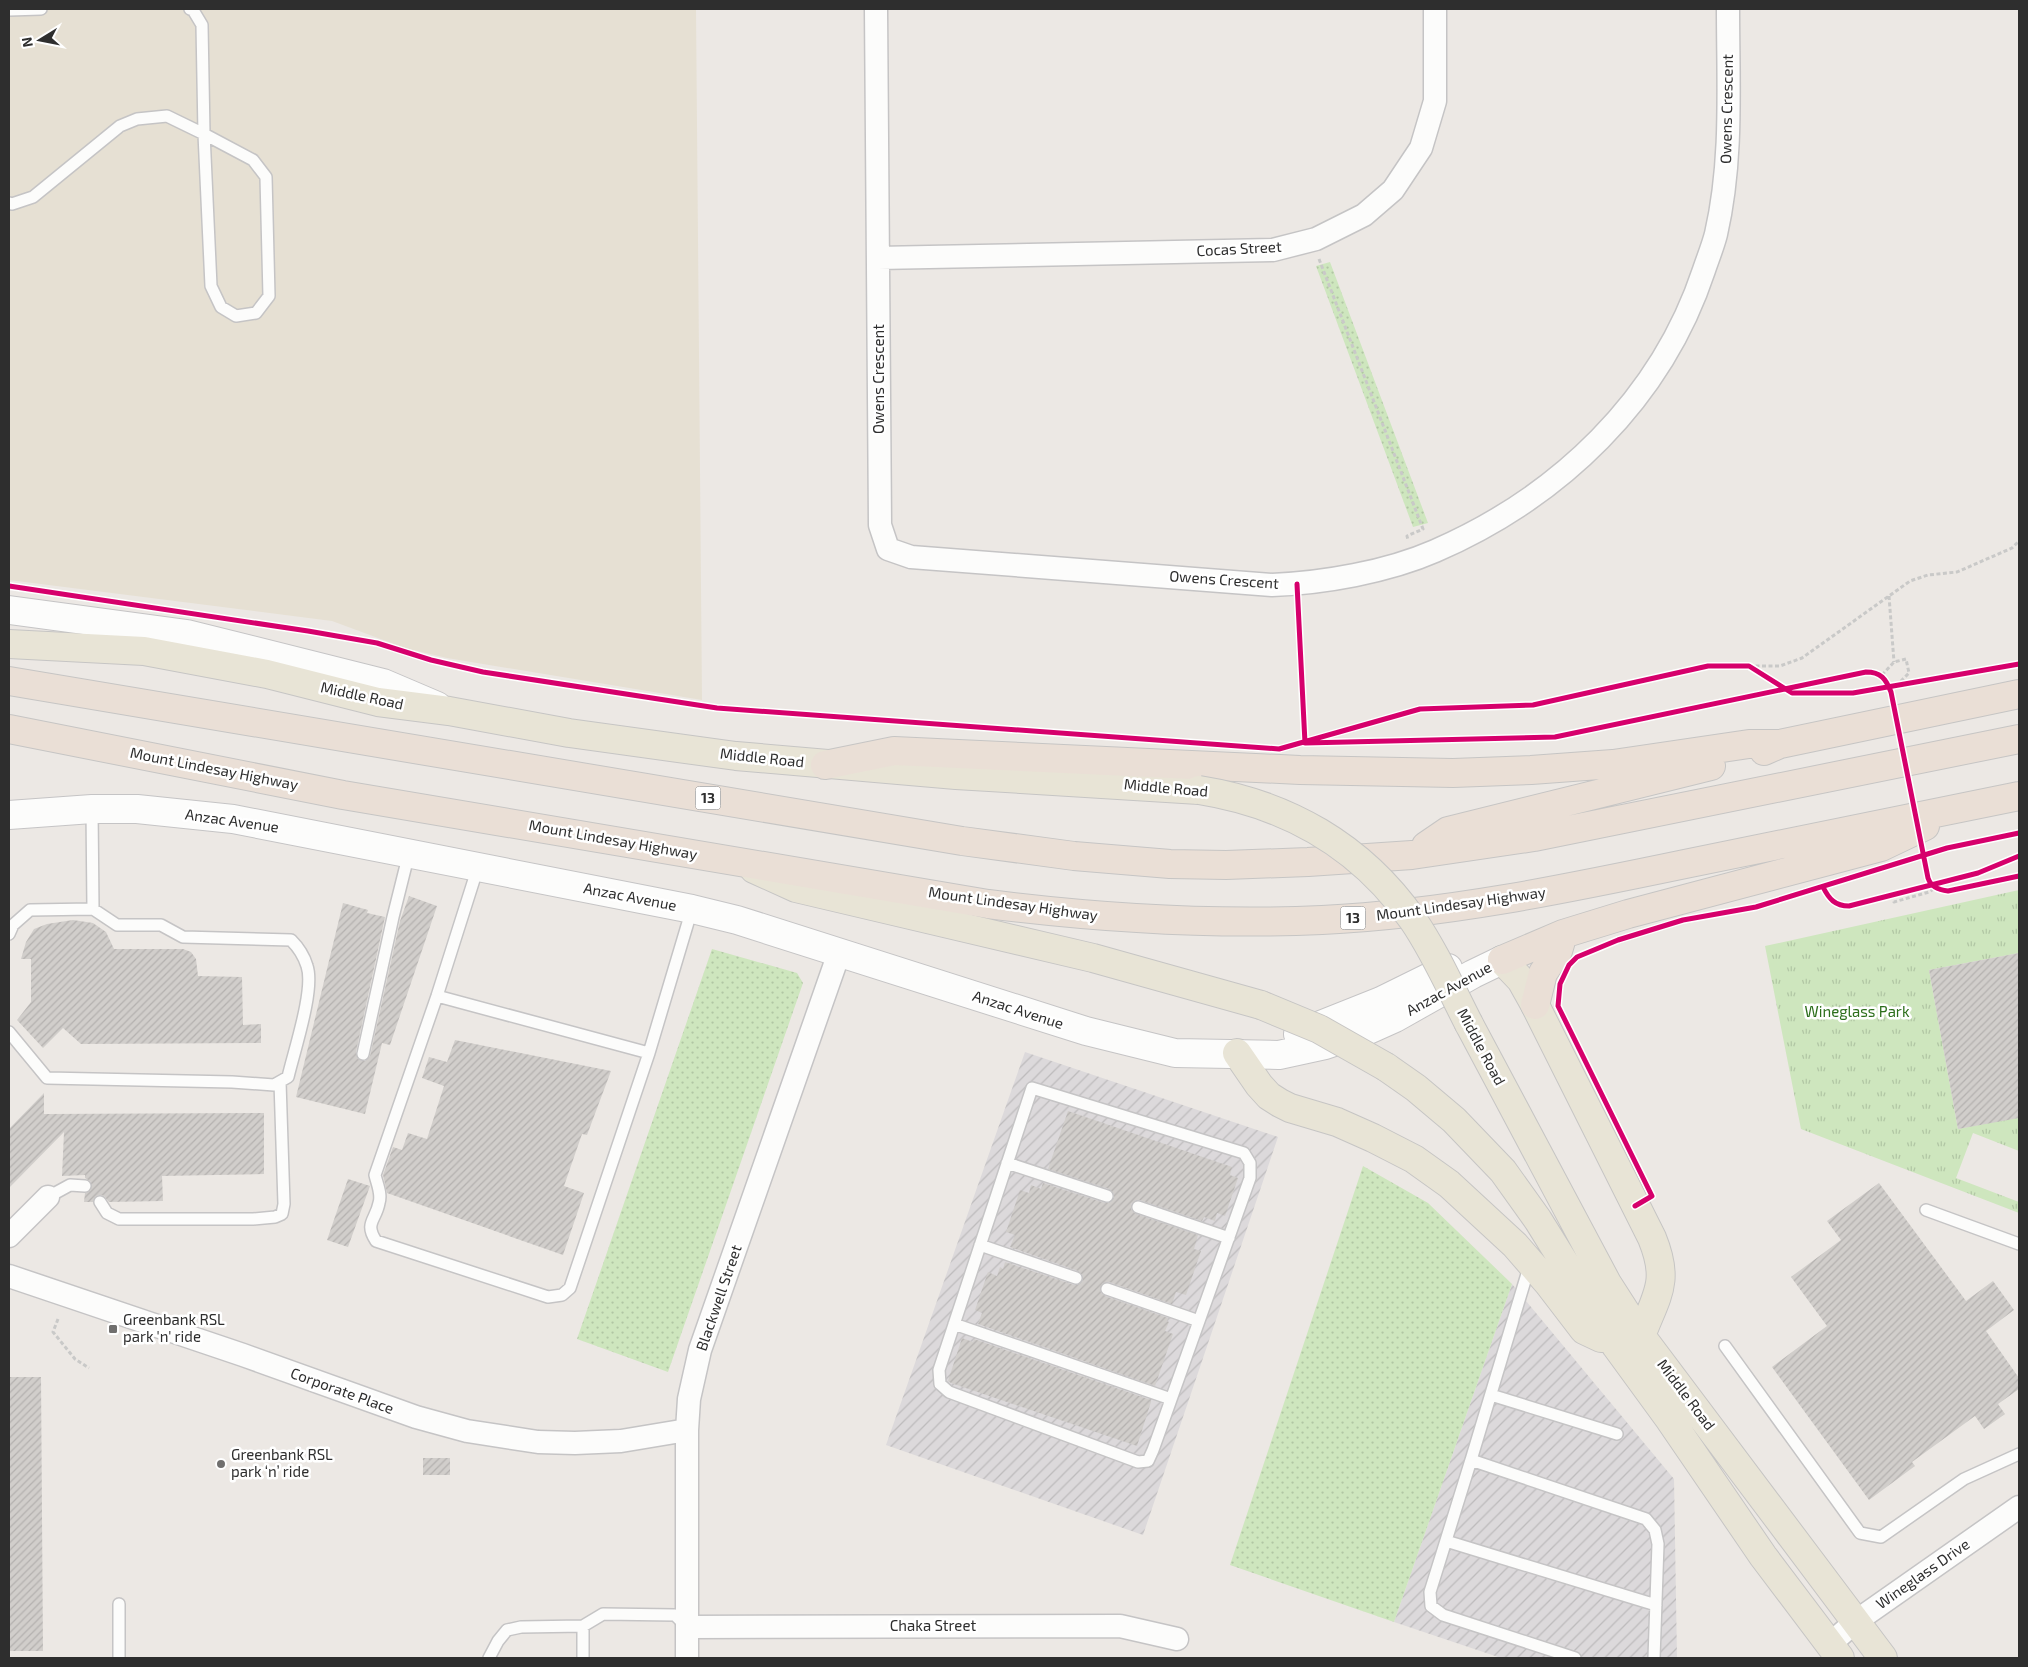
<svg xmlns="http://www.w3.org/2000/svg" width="2028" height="1667" font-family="'Exo 2',sans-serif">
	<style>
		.industrial { fill: url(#industrial-furrows) }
		.education { fill: #e6e0d3 }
		.grass { fill: url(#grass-dots) }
		.park { fill: url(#park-tufts) }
		.building { fill: url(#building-hatch) }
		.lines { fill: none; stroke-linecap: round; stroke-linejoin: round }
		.lane-casing { stroke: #c5c4c5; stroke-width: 14 }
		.street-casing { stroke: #c5c4c5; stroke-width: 25 }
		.secondary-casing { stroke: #c5c4c5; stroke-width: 30 }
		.primary-casing { stroke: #c6c5c4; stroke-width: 30 }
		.highway-casing { stroke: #c6c5c4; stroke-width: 30 }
		.path { stroke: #c9c9c8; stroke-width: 3; stroke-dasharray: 4 2.5; stroke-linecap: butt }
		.lane { stroke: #fcfcfb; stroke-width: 11 }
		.street { stroke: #fcfcfb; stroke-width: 22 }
		.secondary { stroke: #fcfcfb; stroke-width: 28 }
		.primary { stroke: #e8e4d6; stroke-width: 28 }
		.highway { stroke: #eadfd6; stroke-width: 28 }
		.primary-bridge-casing { stroke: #c6c5c4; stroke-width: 30; stroke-linecap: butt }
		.primary-bridge { stroke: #e8e4d6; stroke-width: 28 }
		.cycleway-casing { stroke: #fff; stroke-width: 8 }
		.cycleway { stroke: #d6006c; stroke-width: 5 }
		.poi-dot { fill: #706f6e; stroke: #fff; stroke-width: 2 }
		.labels { text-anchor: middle; stroke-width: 5; stroke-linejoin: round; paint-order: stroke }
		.shield { fill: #fff; stroke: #6d6d6d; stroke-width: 1 }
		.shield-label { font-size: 14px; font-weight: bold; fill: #2e2e2e }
		.street-label { font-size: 15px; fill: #2e2e2e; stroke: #fff }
		.park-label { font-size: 15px; fill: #2c6e1b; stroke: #fff }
		.poi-label { font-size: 15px; fill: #2e2e2e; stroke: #fff; text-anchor: start }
	</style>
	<defs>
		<pattern id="industrial-furrows" width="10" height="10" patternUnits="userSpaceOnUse" patternTransform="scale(1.25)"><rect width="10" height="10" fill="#dcd9db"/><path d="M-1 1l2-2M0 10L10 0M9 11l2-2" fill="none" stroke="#bdbbbc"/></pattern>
		<pattern id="grass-dots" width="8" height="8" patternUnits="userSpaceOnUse" patternTransform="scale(1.25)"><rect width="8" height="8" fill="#cee6be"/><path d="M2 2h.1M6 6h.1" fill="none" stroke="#b1c6a4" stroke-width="1.8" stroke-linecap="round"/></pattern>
		<pattern id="park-tufts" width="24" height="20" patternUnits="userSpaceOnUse" patternTransform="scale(1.25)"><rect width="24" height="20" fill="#cee6be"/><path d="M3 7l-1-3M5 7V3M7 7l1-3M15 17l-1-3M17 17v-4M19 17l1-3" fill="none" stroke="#b1c6a4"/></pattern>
		<pattern id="building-hatch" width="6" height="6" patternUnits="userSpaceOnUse" patternTransform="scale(1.25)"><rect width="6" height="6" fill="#d1cecb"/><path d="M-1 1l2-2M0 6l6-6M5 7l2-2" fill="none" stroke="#b4b1af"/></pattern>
	</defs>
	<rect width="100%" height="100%" fill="#ece8e4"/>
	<!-- industrial -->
	<path class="industrial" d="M1025,1052L1278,1137L1143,1535L886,1445Z
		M1512,1284L1674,1479L1677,1658H1501L1394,1622Z"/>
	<!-- education -->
	<path class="education" d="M9,9H696L702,700L447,658L405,648L332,621L9,580Z"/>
	<!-- grass -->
	<path class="grass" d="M1330,262L1428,523L1413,527L1316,266Z
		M712,949L797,973L803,983L668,1372L577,1339Z
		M1363,1166L1428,1203L1512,1284L1394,1622L1230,1565Z"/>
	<!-- park -->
	<path class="park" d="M2019,890V953L1929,970L1958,1129L2019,1117V1151L1973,1133L1956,1178L2019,1202V1213L1801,1129L1765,946Z"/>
	<!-- building -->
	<path class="building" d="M409,896L437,906L390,1045L382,1043L365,1114L296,1097L343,903L368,910L367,913L385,917L356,1052L358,1059L365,1061L370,1056L400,921Z
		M73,920L93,923L106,932L114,949H183L191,952L196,959L198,976L242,977L243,1025L261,1024V1043L81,1044L63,1028L43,1048L17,1020L31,1002V959H21L26,942L34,929L47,924Z
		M2019,953V1118L1958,1129L1929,970Z
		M455,1040L611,1071L587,1135L582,1134L564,1186L584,1193L563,1255L387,1193L383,1175L393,1147L402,1150L408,1133L427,1139L444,1086L422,1078L429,1057L447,1062Z
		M44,1093V1114L264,1113V1174L162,1176L163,1201L109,1202L104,1196L100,1195L96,1196L93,1202H84L85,1193L91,1190V1182L85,1178V1175L62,1176L64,1132L9,1188V1129Z
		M1068,1111L1232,1167L1230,1175L1238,1178L1225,1216L1217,1213L1215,1221L1204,1217L1202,1221L1140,1200H1136L1131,1204V1209L1136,1214L1198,1235L1194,1249L1201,1251L1186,1295L1176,1292L1172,1304L1109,1282L1103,1283L1100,1287L1101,1293L1105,1296L1168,1318L1167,1321L1169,1322L1165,1331L1173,1334L1155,1386L978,1324L982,1313L975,1310L988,1272L997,1276L1000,1267L1003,1269L1005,1262L1074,1285H1078L1083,1281V1276L1078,1271L1010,1247L1015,1235L1006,1232L1020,1190L1029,1193L1031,1185L1041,1189L1043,1183L1105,1203H1109L1114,1199V1194L1109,1189L1048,1169Z
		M348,1179L370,1186L348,1247L327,1240Z
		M1879,1183L1966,1301L1993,1281L2014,1310L1986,1331L2019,1378V1389L1998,1404L2005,1414L1984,1429L1975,1416L1912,1462L1915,1466L1869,1500L1772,1367L1827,1326L1791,1277L1841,1240L1827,1221Z
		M962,1338L973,1342L974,1339L1151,1400V1402L1137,1446L951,1383L948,1381Z
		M9,1377H41L43,1651H9Z
		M423,1458H450V1475H423Z"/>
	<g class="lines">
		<defs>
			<path id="lane" d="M9,10L41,9
				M204,134L253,160L266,177L269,296L256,313L236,316L221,307L211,286Z
				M9,203L12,204L33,197L120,126L137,119L167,116L204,134L202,25L193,10L190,9
				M478,867L437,996L375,1175C377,1184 382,1194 379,1203C376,1220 364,1223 376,1241L548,1297L562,1295L570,1288L649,1053L692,909
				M9,934L13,925L30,910L93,909L92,809
				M437,996L649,1053
				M9,1032L47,1078L232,1082L274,1085L288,1077C294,1051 315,989 307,966C304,956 298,947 291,940L183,937L161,925H117L93,909
				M363,1054L393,917L409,853
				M1032,1088L1244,1153L1250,1163V1178L1153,1450L1148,1461L1138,1462L949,1392L940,1384L939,1370Z
				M1007,1163L1107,1196
				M48,1197L70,1185L85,1186
				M100,1202L107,1213L119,1219H253L275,1217L282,1214L284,1204L280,1082
				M1138,1207L1229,1238
				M1926,1210L2019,1244
				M980,1245L1076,1278
				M1107,1289L1199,1321
				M954,1324L1171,1399
				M1725,1346L1860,1533L1881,1537L1964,1479L2019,1454
				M1491,1395L1617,1434
				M1471,1460L1530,1264
				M1446,1541L1656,1605
				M119,1604V1658
				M583,1626V1658
				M489,1658L498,1641L507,1630L521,1627L583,1626L603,1614L675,1615L686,1626
				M1575,1658L1443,1615L1431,1606L1430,1592L1471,1460L1646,1519L1655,1530L1658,1544L1654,1658"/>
			<path id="street" d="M876,9L880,525L888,549L911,557L1272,585C1323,583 1387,572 1435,551C1559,497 1661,400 1704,270C1708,258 1713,246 1716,234C1733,160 1728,84 1728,9
				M878,258L1273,250L1316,239L1364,215L1393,190L1421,148L1435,101V9
				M9,1236L48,1197
				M9,1276L243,1355L416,1417L467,1431L538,1442L575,1443L621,1441L687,1430
				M688,1627L1120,1626L1177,1639
				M1830,1644L1855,1622L2019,1507
				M687,1658V1430L689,1399L700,1350L839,953"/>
			<path id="secondary" d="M9,610L187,634L383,683L437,706
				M9,815L92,809H137L233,819L692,909L737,920L1086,1031L1175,1053L1279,1055L1325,1045L1366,1031L1395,1018L1473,974L1502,960
				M1298,1034L1381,1001L1448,968"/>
			<path id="primary" d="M9,644L144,651L267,674L378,702L449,711L569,733L736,756L956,775L1199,790
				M754,869L796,888L1093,958L1261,1005
				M1502,960L1521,980L1535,1005L1652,1238C1670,1282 1657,1294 1641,1336
				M1469,1024L1607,1283L1641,1336L1883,1658
				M1237,1053L1259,1085L1269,1096L1280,1103L1290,1108L1337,1122L1373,1138L1414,1159L1449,1184L1515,1245L1548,1283L1584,1330L1601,1338
				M1386,1067L1416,1088L1454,1120L1503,1171L1538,1220L1616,1346L1670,1420L1763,1556L1840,1658"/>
			<path id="highway" d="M9,681L962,841L1074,856L1170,864L1226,865L1308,862L1412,855L1534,837L2019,739
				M9,729L343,795L988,904C1099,918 1211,925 1322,920C1445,914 1565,889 1685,864C1797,842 1908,819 2019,796
				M1764,751L1780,744L2019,694
				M825,765L894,751L1300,770L1453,773L1531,770L1613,764L1749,744H1780
				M1426,846L1448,831L1711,766
				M1502,960L1563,934L1628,914L1881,847L1925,826
				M1535,1005L1543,973L1558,951L1563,934"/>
		</defs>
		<!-- lane casing -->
		<use href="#lane" class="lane-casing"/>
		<!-- street casing -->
		<use href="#street" class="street-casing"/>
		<!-- secondary casing -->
		<use href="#secondary" class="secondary-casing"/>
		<!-- primary casing -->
		<use href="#primary" class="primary-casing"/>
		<!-- highway casing -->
		<use href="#highway" class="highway-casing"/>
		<!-- path -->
		<path class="path" d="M1319,259L1423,529L1407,536L1408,540
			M1889,596L1894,662
			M1749,666H1780L1802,658L1910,581L1928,575L1957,572L2012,548L2019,541
			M1882,675L1894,662L1906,659L1909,673L1897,685
			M1892,895L1894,902L1929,892L1935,888
			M58,1319L53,1332L75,1359L89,1368"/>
		<!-- lane -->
		<use href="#lane" class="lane"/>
		<!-- street -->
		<use href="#street" class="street"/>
		<!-- secondary -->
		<use href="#secondary" class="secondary"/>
		<!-- primary -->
		<use href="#primary" class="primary"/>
		<!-- highway -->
		<use href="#highway" class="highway"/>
		<defs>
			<path id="primary-bridge" d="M1199,790C1287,804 1361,846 1413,920C1435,952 1451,989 1469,1024
				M1261,1005L1319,1029L1386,1067"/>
		</defs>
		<!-- primary-bridge casing -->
		<use href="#primary-bridge" class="primary-bridge-casing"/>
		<!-- primary-bridge -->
		<use href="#primary-bridge" class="primary-bridge"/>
		<defs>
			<path id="cycleway" d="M1297,584L1305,743L1555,737L1866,672C1881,672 1886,679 1891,692L1928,878C1931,887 1938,890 1948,891L2019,876
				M9,586L308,631L377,643L431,660L483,672L717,708L1279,749L1420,709L1533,705L1708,666H1749L1792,693H1853L2019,664
				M1823,887C1829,899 1835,906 1849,906L1978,873L2019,856
				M1635,1206L1652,1196L1558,1006L1560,984L1569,965L1577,957L1618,940L1683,920L1756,907L1947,848L2019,833"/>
		</defs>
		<!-- cycleway casing -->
		<use href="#cycleway" class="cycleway-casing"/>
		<!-- cycleway -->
		<use href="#cycleway" class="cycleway"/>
	</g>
	<!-- markers -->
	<g class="poi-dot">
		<rect x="108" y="1324" width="10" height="10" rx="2.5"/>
		<circle cx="221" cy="1464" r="5"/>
	</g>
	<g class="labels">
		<!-- shield labels -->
		<g class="shield">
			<rect x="695.5" y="786.5" width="25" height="23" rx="4"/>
			<rect x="1340.5" y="906.5" width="25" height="23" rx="4"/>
		</g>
		<g class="shield-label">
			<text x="708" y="803">13</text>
			<text x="1353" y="923">13</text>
		</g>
		<!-- street labels -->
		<g class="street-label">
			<text transform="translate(1727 109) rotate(-89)" y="5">Owens Crescent</text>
			<text transform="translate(1239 249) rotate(-3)" y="5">Cocas Street</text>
			<text transform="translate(879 379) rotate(-90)" y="5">Owens Crescent</text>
			<text transform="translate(1224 580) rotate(4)" y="5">Owens Crescent</text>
			<text transform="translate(362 696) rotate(12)" y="5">Middle Road</text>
			<text transform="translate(762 758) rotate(6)" y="5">Middle Road</text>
			<text transform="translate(214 769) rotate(11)" y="5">Mount Lindesay Highway</text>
			<text transform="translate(1166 788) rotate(5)" y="5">Middle Road</text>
			<text transform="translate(232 821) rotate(8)" y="5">Anzac Avenue</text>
			<text transform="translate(613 840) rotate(10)" y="5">Mount Lindesay Highway</text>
			<text transform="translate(630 897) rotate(11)" y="5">Anzac Avenue</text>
			<text transform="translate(1013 904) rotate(8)" y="5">Mount Lindesay Highway</text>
			<text transform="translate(1461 904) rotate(-8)" y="5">Mount Lindesay Highway</text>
			<text transform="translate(1449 989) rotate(-29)" y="5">Anzac Avenue</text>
			<text transform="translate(1018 1010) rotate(18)" y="5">Anzac Avenue</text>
			<text transform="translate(1481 1047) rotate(62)" y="5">Middle Road</text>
			<text transform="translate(719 1298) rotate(-71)" y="5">Blackwell Street</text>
			<text transform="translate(342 1391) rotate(20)" y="5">Corporate Place</text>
			<text transform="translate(1686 1395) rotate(53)" y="5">Middle Road</text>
			<text transform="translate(1923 1574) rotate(-35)" y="5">Wineglass Drive</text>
			<text x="933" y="1631">Chaka Street</text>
		</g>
		<!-- park labels -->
		<g class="park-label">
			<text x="1857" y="1017">Wineglass Park</text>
		</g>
		<!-- poi labels -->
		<g class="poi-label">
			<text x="123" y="1325">Greenbank RSL<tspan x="123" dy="17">park 'n' ride</tspan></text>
			<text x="231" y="1460">Greenbank RSL<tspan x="231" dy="17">park ‘n’ ride</tspan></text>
		</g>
	</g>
	<!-- border -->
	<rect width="2028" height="1667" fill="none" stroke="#2e2e2e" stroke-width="20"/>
	<!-- north arrow -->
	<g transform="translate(40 40) rotate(260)" stroke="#ffffff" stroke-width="4" paint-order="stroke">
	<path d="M0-4L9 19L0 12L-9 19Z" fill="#2e2e2e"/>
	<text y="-8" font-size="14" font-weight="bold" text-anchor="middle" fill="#2e2e2e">N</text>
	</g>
</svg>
